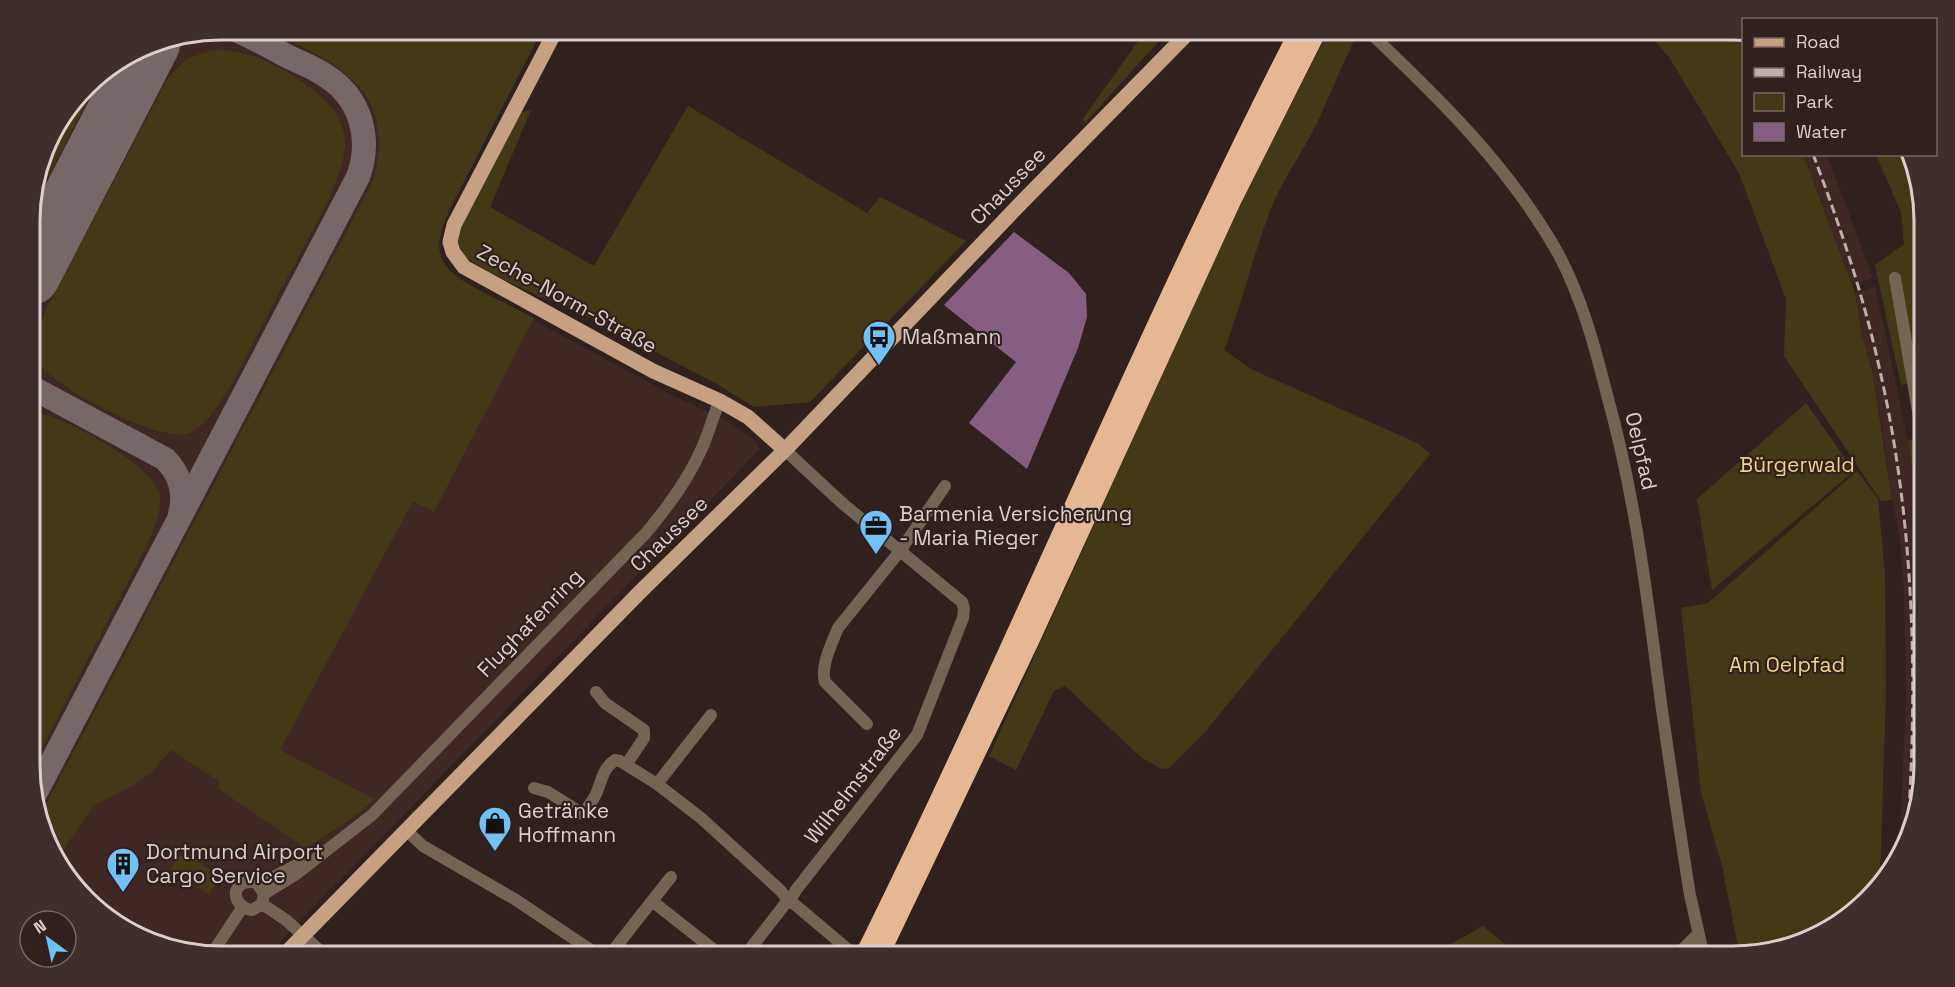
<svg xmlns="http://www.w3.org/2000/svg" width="1955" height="987" font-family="'Space Grotesk',sans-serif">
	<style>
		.built { fill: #3f2723 }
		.green { fill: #443916 }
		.water { fill: #855e82 }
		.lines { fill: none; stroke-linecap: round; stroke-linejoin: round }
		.stream { stroke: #855e82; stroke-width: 3 }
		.taxiway { stroke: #766866; stroke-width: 24 }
		.runway { stroke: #766866; stroke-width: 58 }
		.minor { stroke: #756354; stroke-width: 12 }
		.major { stroke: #c5a081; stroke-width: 15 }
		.highway { stroke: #e5b893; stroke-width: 18 }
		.rail { stroke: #bcafad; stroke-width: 3; stroke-dasharray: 9 4.5; stroke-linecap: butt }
		.labels { text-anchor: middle; stroke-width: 4.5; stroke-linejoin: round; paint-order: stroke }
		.street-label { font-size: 21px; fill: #dbcfcd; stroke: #31211e }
		.poi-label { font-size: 21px; fill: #dbcfcd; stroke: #31211e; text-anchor: start }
		.park-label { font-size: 21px; fill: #edd385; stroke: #31211e }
		.rim { fill: none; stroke: #dbcfcd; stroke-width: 3 }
	</style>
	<rect width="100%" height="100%" fill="#31211e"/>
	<!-- built -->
	<path class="built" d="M222,30H536L477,142L434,243L448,274L670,394L730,422L757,443L760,449L265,957H222L137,937L69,882L32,791L30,209L50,137L95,78L149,44Z
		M1804,155H1827L1873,278L1852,285Z
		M1875,286L1908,441L1924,541L1925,766L1905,850L1899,858L1906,696L1904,590L1899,532L1892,500L1885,446L1873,375L1862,335L1855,293Z"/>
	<!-- green -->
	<path class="green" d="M270,30H542L451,207C428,255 439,269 483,292C500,301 517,309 534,318L434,512L413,501L280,750L375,799C353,818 331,834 305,848L219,789V781L171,750L151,773L129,788L93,806L59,856L41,814L374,179C396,87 339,66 270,30Z
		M1146,30H1169L1085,123L1082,120Z
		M1329,30H1352L1356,37C1341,66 1330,96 1316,125C1302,153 1284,177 1272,206C1253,253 1243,303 1224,350L1251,369L1419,444L1430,454L1260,665L1204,733L1169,768L1162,769L1142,758L1065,686L1054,691L1016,770L989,756L1191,311L1251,183Z
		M1645,30H1733L1743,32L1744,154L1804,156L1855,293L1862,335L1873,375L1892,500L1881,501L1784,356L1786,299L1739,173L1669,57Z
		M213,50C243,49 273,62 298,79C317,92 336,106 343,129C349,149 340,173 332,191C323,213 310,234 299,256C275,300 252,345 229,389C218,404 206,427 189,433C161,444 59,389 41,366C33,356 33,343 35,331L168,78L188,58Z
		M102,73L30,211L50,137L95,78Z
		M688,106L867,213L880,197L966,241L810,402L754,407L717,384L567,306L540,297L488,272L463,255L458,241L461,225L519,113L531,110L490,207L594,266Z
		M1876,155H1907L1923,197L1924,380L1901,385L1875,265L1904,244L1901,212Z
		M1806,403L1854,471L1712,590L1697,499Z
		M31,410C40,413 49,415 57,419C83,429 153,467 160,494C163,509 152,533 146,547L32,767Z
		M1919,436L1924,442V541L1908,441Z
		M1857,471L1878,499L1885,574L1886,690L1880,879L1840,925L1753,954L1739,952L1722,866L1701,792L1681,608L1708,603Z
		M185,854L190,855L215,874L217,882L209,894L170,870L179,856Z
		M1483,926L1520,957H1428Z"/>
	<!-- water -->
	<path class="water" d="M1014,232L1069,273L1086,294L1087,317L1078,348L1027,469L969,423L1016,362L944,305Z"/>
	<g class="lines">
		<!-- stream -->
		<path class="stream" d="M1835,155L1836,154"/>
		<!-- taxiway -->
		<path class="taxiway" d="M139,67L153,50L162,42
			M31,387L165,459C180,474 186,493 180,514
			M34,796L358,177C372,139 361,98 326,76C315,68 301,63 289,57C272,48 254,38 236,30"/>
		<!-- runway -->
		<path class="runway" d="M31,276L151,44"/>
		<!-- minor -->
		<path class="minor" d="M1367,30C1439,98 1510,167 1559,255C1582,299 1595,347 1607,395C1636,498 1648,604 1662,710C1671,772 1680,833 1690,895L1704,957
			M1895,278L1920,423L1924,432
			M596,692L605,703L644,730V738L626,765
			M711,715L657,784L701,818L781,891L789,902L793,903L857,957
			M867,724L825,682C820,667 832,643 838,628L900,551L945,486
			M534,788L548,792L583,814C587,808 593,801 596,794C602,781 602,769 615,760L620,761L657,784
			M406,830L423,846L516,900L601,957
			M671,877L652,901L723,957
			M257,883L264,894L262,904L252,910C238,909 228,890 244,883C251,880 257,884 264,882L302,862
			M264,894L295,875L372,815L646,533C667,508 688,480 701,450C709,434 712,417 720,401
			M262,904L286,920L327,957
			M211,955L242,908
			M608,957L652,901
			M744,957L785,904L789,902L796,890L917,735L963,618L964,609L962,602L842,503L785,450
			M1675,957L1698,934"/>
		<!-- major -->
		<path class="major" d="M556,30L454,225L450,242L453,252L464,267L653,371L720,401L748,417L785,450
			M282,957L641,591L785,450L1020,204L1191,30"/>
		<!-- highway -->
		<path class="highway" d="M863,957C1015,651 1143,334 1299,30
			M879,957L1030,641L1232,201L1318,30"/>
		<!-- rail -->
		<path class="rail" d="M1813,154C1840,226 1864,297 1880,371C1915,525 1918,685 1907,842"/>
	</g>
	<!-- icons -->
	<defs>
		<symbol id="bus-pin" viewBox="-11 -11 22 30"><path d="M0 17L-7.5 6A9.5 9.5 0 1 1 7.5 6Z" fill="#71c1f4" stroke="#31211e"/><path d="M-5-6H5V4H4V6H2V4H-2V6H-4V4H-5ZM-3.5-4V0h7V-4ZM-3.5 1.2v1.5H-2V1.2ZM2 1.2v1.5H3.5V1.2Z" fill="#111"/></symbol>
		<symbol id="office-pin" viewBox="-11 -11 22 30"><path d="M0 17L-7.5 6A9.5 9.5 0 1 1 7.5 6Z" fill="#71c1f4" stroke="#31211e"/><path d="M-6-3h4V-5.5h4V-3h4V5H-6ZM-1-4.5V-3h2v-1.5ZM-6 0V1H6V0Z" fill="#111"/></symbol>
		<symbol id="shop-pin" viewBox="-11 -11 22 30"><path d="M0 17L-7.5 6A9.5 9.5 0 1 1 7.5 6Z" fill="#71c1f4" stroke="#31211e"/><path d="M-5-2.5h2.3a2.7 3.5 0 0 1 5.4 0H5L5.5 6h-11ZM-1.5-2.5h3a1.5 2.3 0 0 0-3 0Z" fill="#111"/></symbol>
		<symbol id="building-pin" viewBox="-11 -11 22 30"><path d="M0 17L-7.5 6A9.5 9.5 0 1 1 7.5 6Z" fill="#71c1f4" stroke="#31211e"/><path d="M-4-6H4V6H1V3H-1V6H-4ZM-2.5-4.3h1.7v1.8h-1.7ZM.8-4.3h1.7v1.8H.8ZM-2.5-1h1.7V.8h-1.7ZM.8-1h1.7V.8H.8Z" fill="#111"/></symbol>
	</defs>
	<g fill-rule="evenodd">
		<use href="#bus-pin" x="860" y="318" width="38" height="52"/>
		<use href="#office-pin" x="857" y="507" width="38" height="52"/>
		<use href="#shop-pin" x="476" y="804" width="38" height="52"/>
		<use href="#building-pin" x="104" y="845" width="38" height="52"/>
	</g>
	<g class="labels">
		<!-- street labels -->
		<g class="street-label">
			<text transform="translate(1008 186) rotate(-46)" y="7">Chaussee</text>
			<text transform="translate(567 299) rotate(29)" y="7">Zeche-Norm-Straße</text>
			<text transform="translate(1641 451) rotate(77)" y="7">Oelpfad</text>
			<text transform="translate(669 534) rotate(-44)" y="7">Chaussee</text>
			<text transform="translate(530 623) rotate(-46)" y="7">Flughafenring</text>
			<text transform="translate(853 785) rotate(-52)" y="7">Wilhelmstraße</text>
		</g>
		<!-- poi labels -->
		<g class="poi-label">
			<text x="902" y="344">Maßmann</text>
			<text x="899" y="521">Barmenia Versicherung<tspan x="899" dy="24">- Maria Rieger</tspan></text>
			<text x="518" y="818">Getränke<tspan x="518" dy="24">Hoffmann</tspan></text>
			<text x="146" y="859">Dortmund Airport<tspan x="146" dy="24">Cargo Service</tspan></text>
		</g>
		<!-- park labels -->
		<g class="park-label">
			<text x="1797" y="472">Bürgerwald</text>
			<text x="1787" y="672">Am Oelpfad</text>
		</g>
	</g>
	<!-- crop -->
	<path d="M0 0H1955V987H0ZM221 40H1733A181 181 0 0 1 1914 221V765A181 181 0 0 1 1733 946H221A181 181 0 0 1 40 765V221A181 181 0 0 1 221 40Z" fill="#3f2f2c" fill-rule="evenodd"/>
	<path class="rim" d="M221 40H1733A181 181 0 0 1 1914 221V765A181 181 0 0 1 1733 946H221A181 181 0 0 1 40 765V221A181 181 0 0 1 221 40Z"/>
	<!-- legend -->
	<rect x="1742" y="18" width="195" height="138" fill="#31211e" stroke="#756764" stroke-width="1.5"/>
	<rect x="1754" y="38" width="30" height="9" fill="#c5a081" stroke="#756764" stroke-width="1.5"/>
	<text x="1796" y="48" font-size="18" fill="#dbcfcd">Road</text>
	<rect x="1754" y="68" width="30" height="9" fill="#bcafad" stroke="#756764" stroke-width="1.5"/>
	<text x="1796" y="78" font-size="18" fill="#dbcfcd">Railway</text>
	<rect x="1754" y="93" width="30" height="18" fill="#443916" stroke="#756764" stroke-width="1.5"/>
	<text x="1796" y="108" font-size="18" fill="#dbcfcd">Park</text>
	<rect x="1754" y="123" width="30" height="18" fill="#855e82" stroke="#756764" stroke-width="1.5"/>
	<text x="1796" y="138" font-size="18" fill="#dbcfcd">Water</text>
	<!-- north arrow -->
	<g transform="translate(48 939) rotate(327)"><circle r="28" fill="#31211e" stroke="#756764" stroke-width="1.5"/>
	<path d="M0-4.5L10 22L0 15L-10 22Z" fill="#71c1f4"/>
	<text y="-9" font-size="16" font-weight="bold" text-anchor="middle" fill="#dbcfcd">N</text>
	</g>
</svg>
